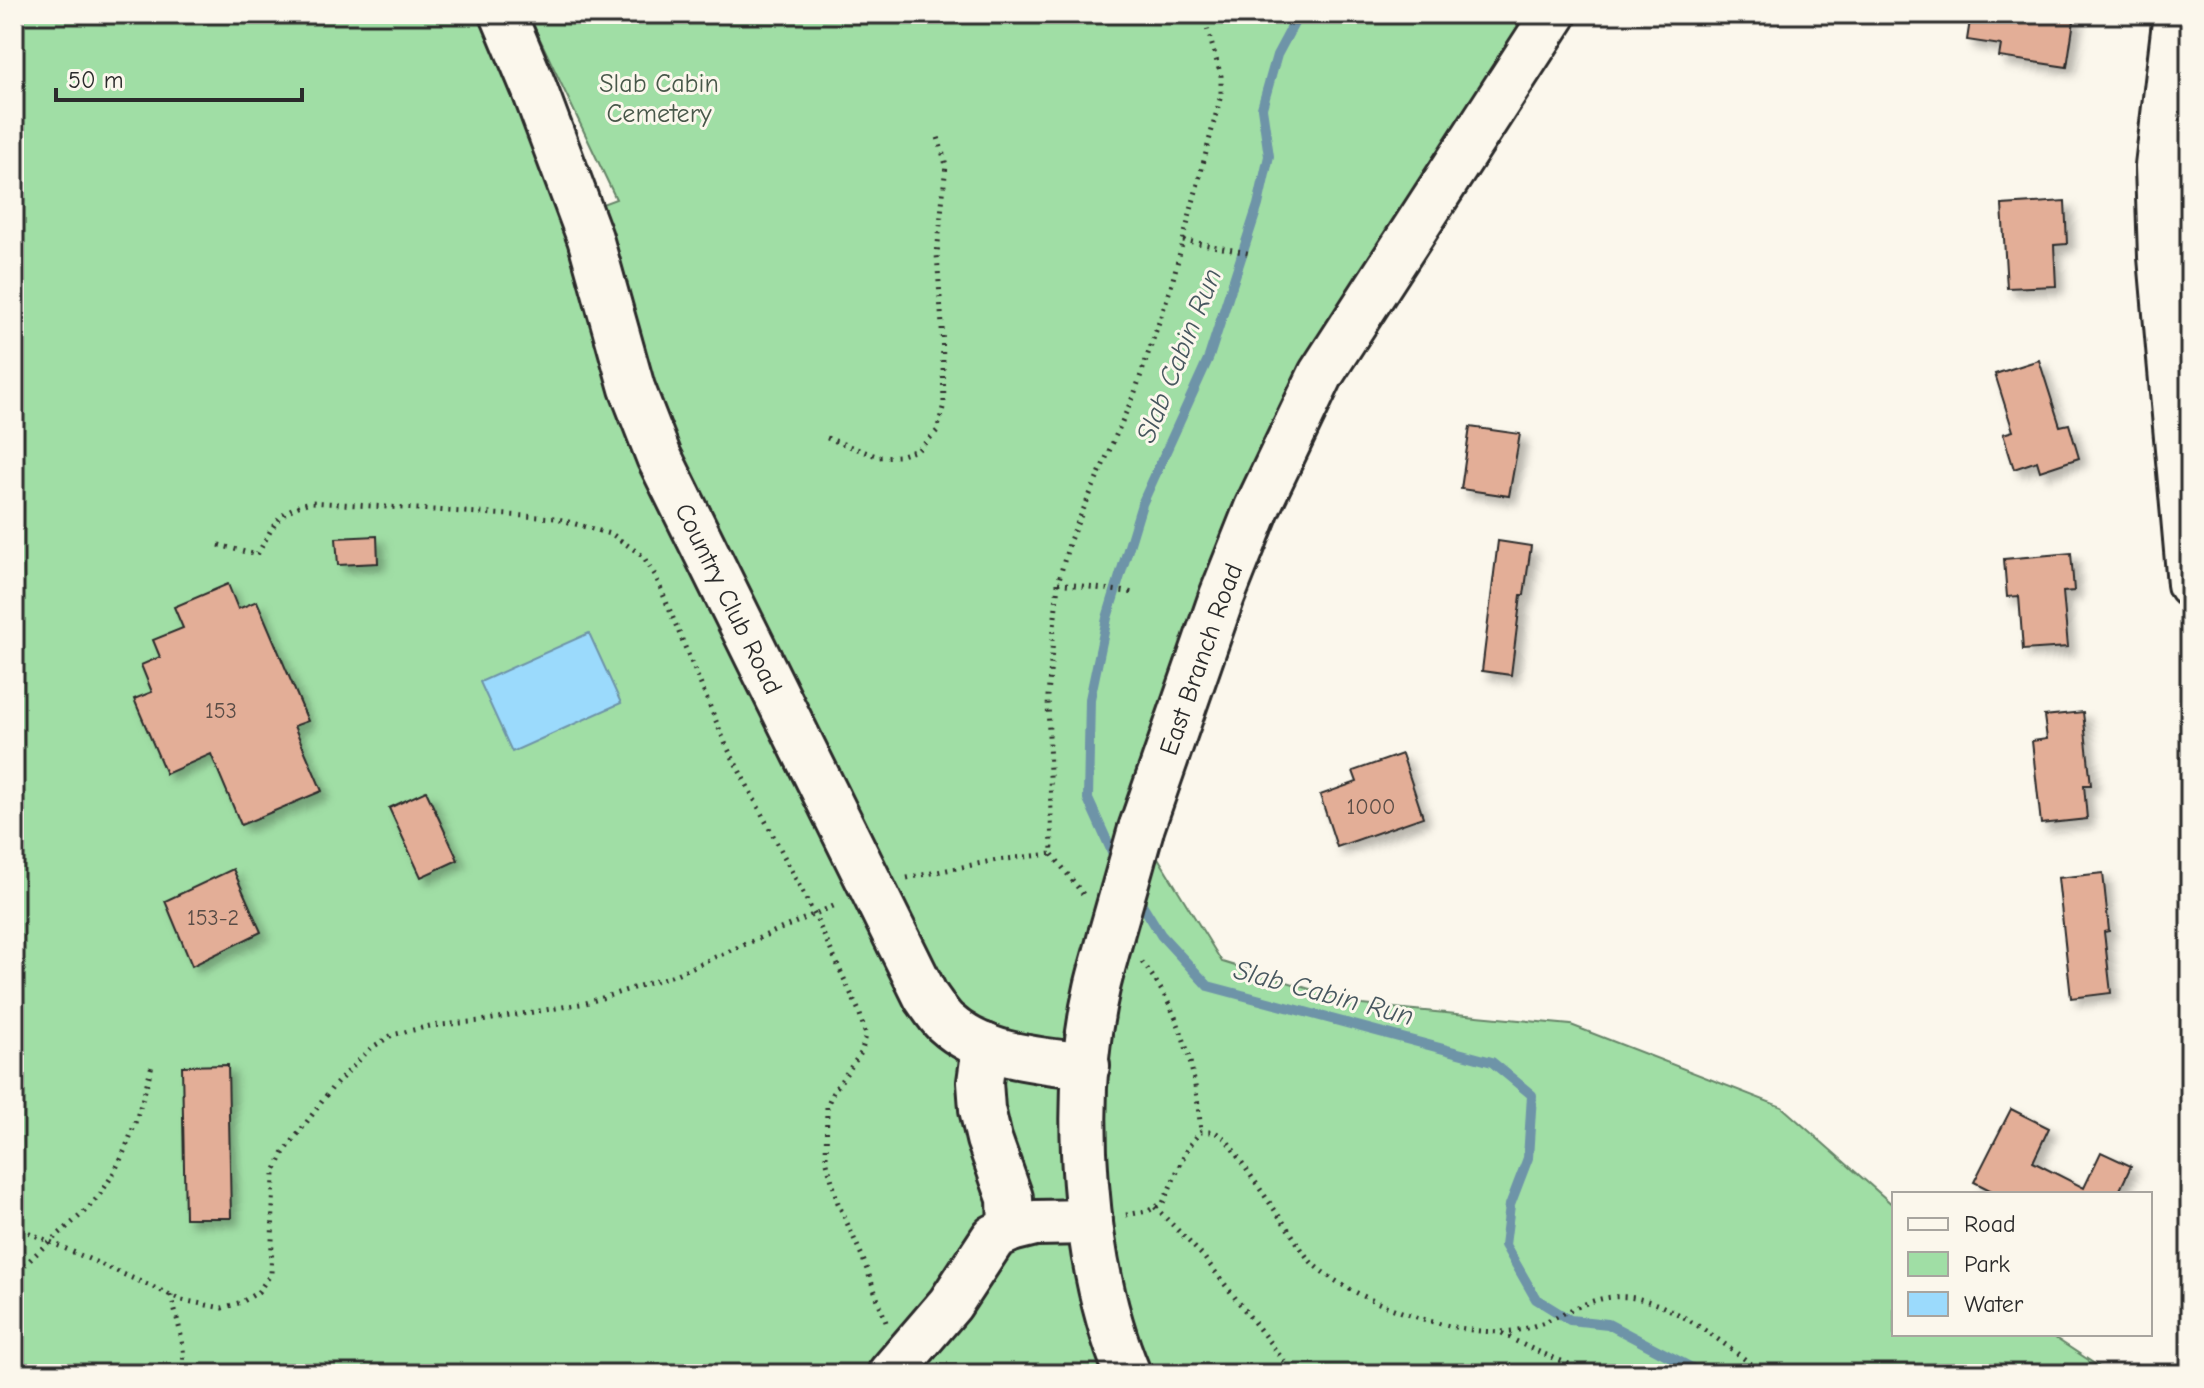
<svg xmlns="http://www.w3.org/2000/svg" width="2204" height="1388" font-family="'Comic Neue',sans-serif">
	<style>
		.green { fill: #a0dea5; stroke: #668468; stroke-width: 2 }
		.water { fill: #9bdafc; stroke: #6e94a8; stroke-width: 2 }
		.lines { fill: none; stroke-linecap: round; stroke-linejoin: round }
		.stream { stroke: #6e94a8; stroke-width: 10 }
		.building { fill: #e3ae97; stroke: #2b2b2b; stroke-width: 2; filter: url(#shadow) }
		.minor-casing { stroke: #2b2b2b; stroke-width: 50 }
		.major-casing { stroke: #2b2b2b; stroke-width: 50 }
		.path { stroke: #2b2b2b; stroke-width: 5; stroke-dasharray: 2 6; stroke-linecap: butt }
		.minor { stroke: #fbf7ec; stroke-width: 44 }
		.major { stroke: #fbf7ec; stroke-width: 44 }
		.major-bridge-casing { stroke: #2b2b2b; stroke-width: 50; stroke-linecap: butt }
		.major-bridge { stroke: #fbf7ec; stroke-width: 44 }
		.labels { text-anchor: middle; stroke-width: 6; stroke-linejoin: round; paint-order: stroke }
		.number-label { font-size: 22px; fill: #594c46 }
		.park-label { font-size: 26px; fill: #48584a; stroke: #fbf7ec }
		.street-label { font-size: 26px; fill: #2b2b2b; stroke: #fbf7ec }
		.water-label { font-size: 28px; font-style: italic; fill: #47575f; stroke: #fbf7ec }
	</style>
	<defs>
		<filter id="shadow"><feDropShadow dx="7" dy="7" stdDeviation="4" flood-color="#0004"/></filter>
	</defs>
	<rect width="100%" height="100%" fill="#fbf7ec"/>
	<filter id="ink" filterUnits="userSpaceOnUse"><feTurbulence type="fractalNoise" baseFrequency=".0125" numOctaves="2"/><feDisplacementMap in="SourceGraphic" scale="16" xChannelSelector="R" yChannelSelector="G"/><feConvolveMatrix kernelMatrix="1 2 1 2 8 2 1 2 1" color-interpolation-filters="sRGB"/></filter>
	<g filter="url(#ink)">
		<!-- green -->
		<path class="green" d="M14,14H503L581,212L616,199L528,14H1554L1321,374L1141,830L1222,962L1362,1005L1571,1025L1782,1107L1894,1206V1334H2049L2110,1374H1128L1123,1361L1077,1374H14Z"/>
		<!-- water -->
		<path class="water" d="M589,633L621,703L512,752L480,682Z"/>
		<g class="lines">
			<!-- stream -->
			<path class="stream" d="M1118,865L1088,799L1090,699L1107,618L1142,504L1209,357L1258,205L1269,156L1262,108L1277,55L1299,14
				M1137,896L1161,935L1208,986L1492,1062L1532,1095L1528,1158L1510,1205L1505,1245L1536,1299L1570,1320L1608,1324L1703,1374"/>
		</g>
		<!-- building -->
		<path class="building" d="M1971,14H2075L2067,67L1999,57L2001,45L1967,40Z
			M2065,201L2067,244L2054,245L2056,286L2007,288L2002,205Z
			M2039,360L2060,426L2069,424L2079,458L2040,471L2037,461L2014,469L2003,434L2013,431L1995,374Z
			M1470,427L1520,434L1509,496L1461,489Z
			M377,536L378,563L338,565L336,538Z
			M1498,541L1531,546L1524,595H1521L1511,675L1482,671Z
			M2071,553L2074,591L2063,592L2068,647L2023,650L2019,596L2007,597L2004,559Z
			M228,584L238,609L257,601L308,721L294,726L322,791L241,825L211,754L166,774L134,699L152,692L141,665L160,657L153,640L183,628L174,607Z
			M2083,712L2091,785H2084L2087,819L2041,824L2032,741L2047,739L2044,716Z
			M1402,754L1423,817L1337,847L1320,795L1357,782L1353,771Z
			M426,791L458,860L421,877L389,808Z
			M233,869L261,932L192,966L165,901Z
			M2103,873L2109,931L2104,932L2111,993L2071,998L2058,878Z
			M228,1065L231,1218H185L182,1066Z
			M2011,1109L2049,1128L2033,1162L2084,1188L2101,1152L2131,1166L2118,1194H1998L1974,1182Z"/>
		<g class="lines">
			<defs>
				<g id="minor">
					<path id="s1" d="M503,14L534,88L590,238L632,388L659,457L926,997C932,1005 938,1015 945,1022C983,1057 1038,1060 1087,1066"/>
					<path d="M2176,14L2158,166L2161,257L2190,584"/>
					<path d="M985,1046L980,1082L982,1109L989,1139L1010,1198L1011,1229"/>
					<path d="M890,1374L950,1304L994,1237L1011,1229L1035,1223L1090,1222"/>
				</g>
				<g id="major">
					<path id="s2" d="M1141,829L1222,596L1257,508L1321,374L1554,14"/>
					<path d="M1111,935C1107,952 1101,970 1097,988C1071,1101 1083,1267 1128,1374"/>
				</g>
			</defs>
			<!-- minor casing -->
			<use href="#minor" class="minor-casing"/>
			<!-- major casing -->
			<use href="#major" class="major-casing"/>
			<!-- path -->
			<path class="path" d="M1183,240L1252,254
				M827,438L879,457L898,456L918,450L937,431L944,404L942,326L937,254L946,165L938,137
				M219,545L257,555C274,526 276,511 311,502L555,518L613,535L643,556L655,575L726,745L815,916L859,1011L866,1036L861,1053L833,1092L827,1106L826,1159L838,1203L862,1256L886,1322
				M1058,583L1135,593
				M907,878L997,860L1052,854
				M1083,894L1052,854L1048,696L1058,583L1070,540L1135,392L1171,287L1221,95V76L1203,14
				M1142,962C1183,1014 1195,1068 1201,1132
				M1155,1207L1203,1256L1294,1374
				M1126,1215L1148,1211L1163,1203L1189,1145L1201,1132H1215L1226,1139C1246,1169 1267,1199 1288,1229C1296,1240 1304,1255 1313,1264C1353,1301 1464,1341 1518,1330C1557,1323 1586,1293 1628,1297C1676,1302 1727,1347 1765,1374
				M14,1226L182,1300L222,1308L242,1302L258,1292L271,1274L274,1174L283,1154L332,1088L371,1048L392,1035L430,1026L481,1021L586,1003L674,975L838,904
				M14,1278C35,1251 62,1233 86,1210C123,1174 139,1113 152,1065
				M171,1295C176,1318 189,1352 181,1374
				M1502,1333C1530,1351 1561,1359 1591,1374"/>
			<!-- minor -->
			<use href="#minor" class="minor"/>
			<!-- major -->
			<use href="#major" class="major"/>
			<defs>
				<path id="major-bridge" d="M1111,935L1141,829"/>
			</defs>
			<!-- major-bridge casing -->
			<use href="#major-bridge" class="major-bridge-casing"/>
			<!-- major-bridge -->
			<use href="#major-bridge" class="major-bridge"/>
		</g>
	</g>
	<g class="labels">
		<!-- number labels -->
		<g class="number-label">
			<text x="221" y="718">153</text>
			<text x="1371" y="814">1000</text>
			<text x="213" y="925">153-2</text>
		</g>
		<!-- park labels -->
		<g class="park-label">
			<text x="659" y="92">Slab Cabin<tspan x="659" dy="30">Cemetery</tspan></text>
		</g>
		<!-- street labels -->
		<g class="street-label">
			<text dy="9" stroke="none"><textPath href="#s1" startOffset="628">Country Club Road</textPath></text>
			<text dy="9" stroke="none"><textPath href="#s2" startOffset="180">East Branch Road</textPath></text>
		</g>
		<!-- water labels -->
		<g class="water-label">
			<text transform="translate(1178 355) rotate(-68)" y="10">Slab Cabin Run</text>
			<text transform="translate(1324 992) rotate(15)" y="10">Slab Cabin Run</text>
		</g>
	</g>
	<!-- margin -->
	<rect width="2204" height="1388" fill="none" stroke="#fbf7ec" stroke-width="48"/>
	<rect x="24" y="24" width="2156" height="1340" fill="none" stroke="#2b2b2b" stroke-width="3" filter="url(#ink)"/>
	<!-- legend -->
	<rect x="1892" y="1192" width="260" height="144" fill="#fbf7ec" stroke="#a8a59f" stroke-width="2"/>
	<rect x="1908" y="1218" width="40" height="12" fill="#fbf7ec" stroke="#a8a59f" stroke-width="2"/>
	<text x="1964" y="1232" font-size="24" fill="#2b2b2b">Road</text>
	<rect x="1908" y="1252" width="40" height="24" fill="#a0dea5" stroke="#a8a59f" stroke-width="2"/>
	<text x="1964" y="1272" font-size="24" fill="#2b2b2b">Park</text>
	<rect x="1908" y="1292" width="40" height="24" fill="#9bdafc" stroke="#a8a59f" stroke-width="2"/>
	<text x="1964" y="1312" font-size="24" fill="#2b2b2b">Water</text>
	<!-- scale -->
	<path d="M56 88v12h246v-12" fill="none" stroke="#2b2b2b" stroke-width="4"/>
	<text x="68" y="88" font-size="24" fill="#2b2b2b" stroke="#fbf7ec" stroke-width="6" paint-order="stroke">50 m</text>
</svg>
